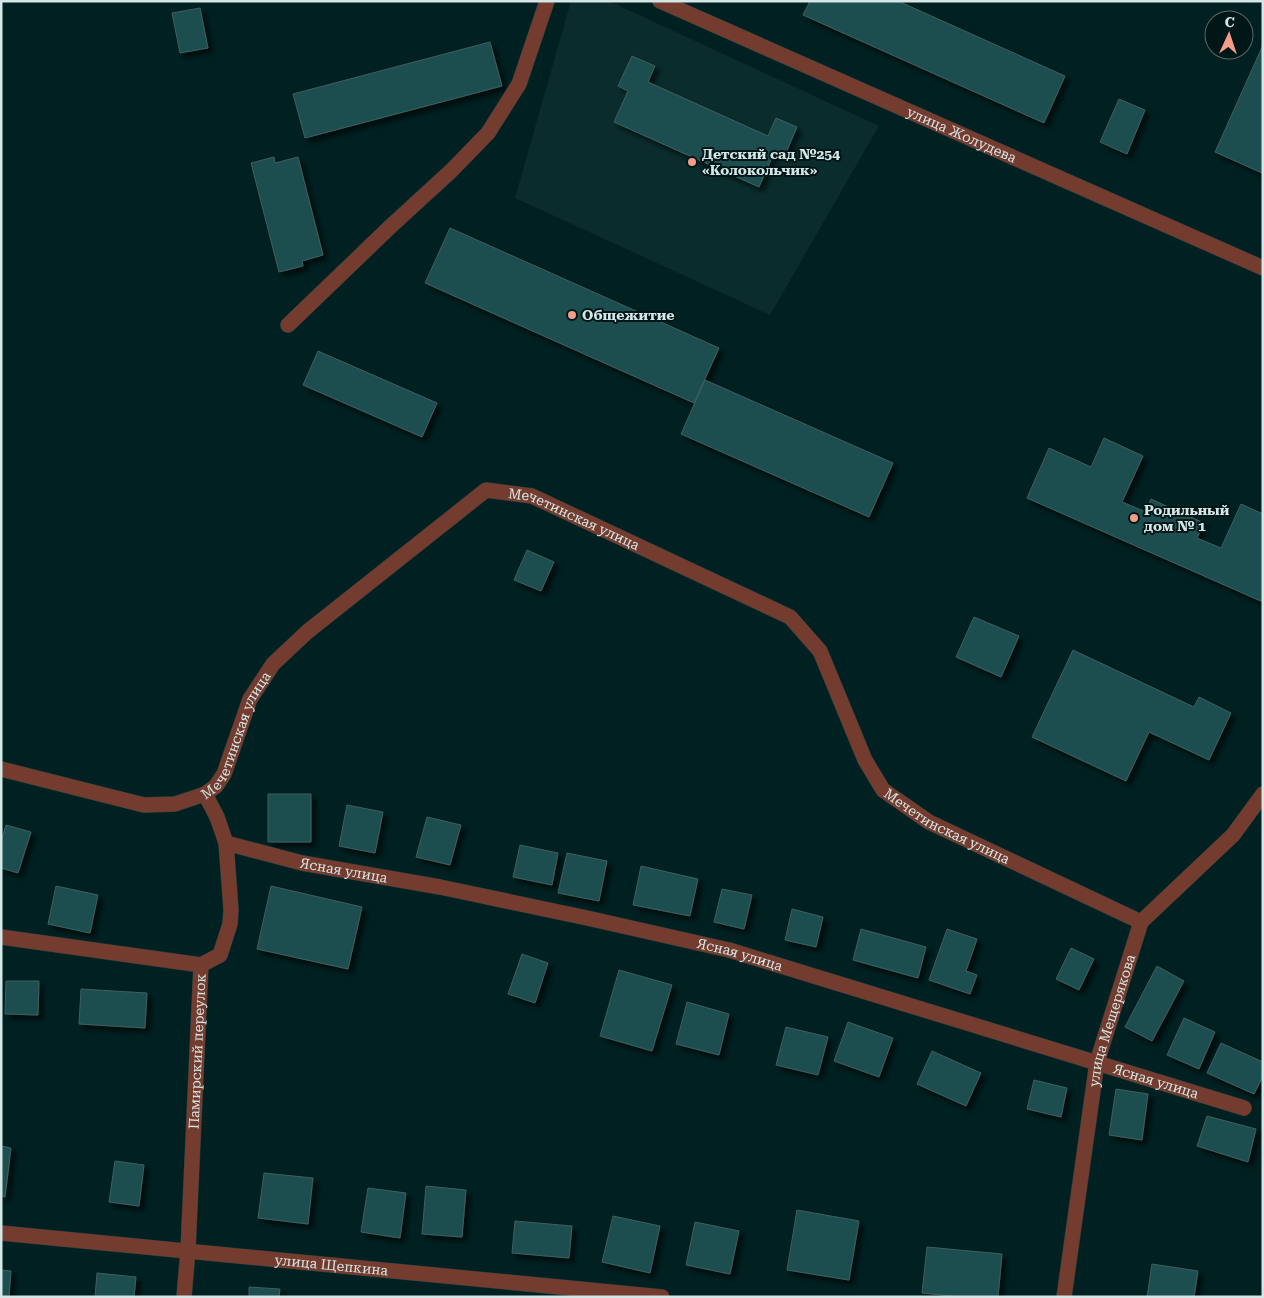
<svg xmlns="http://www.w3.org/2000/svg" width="1264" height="1298" font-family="'Roboto Serif',serif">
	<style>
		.built { fill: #0a2c2d }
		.building { fill: #1f4d4f; stroke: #3f5f60; filter: url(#shadow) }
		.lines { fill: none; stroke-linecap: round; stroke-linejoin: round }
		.minor-casing { stroke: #1e3c3d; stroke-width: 16 }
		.minor { stroke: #743c2e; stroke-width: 15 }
		.poi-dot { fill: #f49e89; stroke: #001617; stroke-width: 2 }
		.labels { text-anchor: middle; stroke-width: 4; stroke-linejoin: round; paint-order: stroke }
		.street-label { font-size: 14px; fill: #d4e6e6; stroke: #001617 }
		.poi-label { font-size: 14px; font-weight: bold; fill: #d4e6e6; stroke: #001617; text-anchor: start }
	</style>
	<defs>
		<filter id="shadow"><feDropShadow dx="4.5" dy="4.5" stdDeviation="2.5" flood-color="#0009"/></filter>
	</defs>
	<rect width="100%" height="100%" fill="#002021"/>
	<!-- built -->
	<path class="built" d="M571,1H609L879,126L770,315L515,198Z"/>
	<!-- building -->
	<path class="building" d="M810,1H898L1065,76L1044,123L803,15Z
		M200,8L208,48L180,53L172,13Z
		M490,42L502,86L305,138L293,94Z
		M1263,45V170L1262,173L1215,152Z
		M632,56L655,66L648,82L768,136L776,118L797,127L785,155L775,151L759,187L614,122L628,91L618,86Z
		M1119,99L1145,110L1127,154L1100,142Z
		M274,157L275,163L298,157L323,255L302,261L303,266L279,272L251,163Z
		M450,228L719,348L694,403L425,283Z
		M318,351L437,403L422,437L303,385Z
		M705,380L893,463L869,517L681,434Z
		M1104,438L1143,456L1122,502L1146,512L1151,499L1204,523L1197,538L1221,548L1241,504L1263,514V602L1027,498L1049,448L1091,467Z
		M527,550L554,562L541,591L514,580Z
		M974,617L1019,636L1001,677L956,657Z
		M1073,650L1194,707L1199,697L1231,713L1209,760L1149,732L1126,781L1032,737Z
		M268,794H311V842H268Z
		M347,805L383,812L375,853L339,846Z
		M427,817L461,825L450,865L416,857Z
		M6,825L31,832L18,873L1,868V841Z
		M520,845L558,853L552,885L513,877Z
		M567,853L607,861L599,901L558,893Z
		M641,866L698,879L690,916L633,905Z
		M56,886L98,895L90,933L48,924Z
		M271,886L362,907L348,969L257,949Z
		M722,889L752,895L744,929L714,922Z
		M792,909L823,917L816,947L785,940Z
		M861,929L926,947L918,978L853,960Z
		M947,929L977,939L966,971L977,975L970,994L929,980Z
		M1071,948L1094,959L1079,990L1056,979Z
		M522,954L548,963L535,1003L508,994Z
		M1157,966L1184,981L1152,1041L1125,1027Z
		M619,970L672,985L652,1051L600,1036Z
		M6,981H39L38,1015L5,1014Z
		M81,989L147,993L145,1028L79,1024Z
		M687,1002L729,1014L719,1055L676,1044Z
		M1184,1018L1215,1032L1199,1069L1167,1055Z
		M848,1022L893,1038L879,1077L834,1061Z
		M786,1027L828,1037L818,1075L776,1065Z
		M1221,1043L1263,1062V1076L1254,1094L1207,1073Z
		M932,1051L981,1073L966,1106L917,1084Z
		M1034,1080L1067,1088L1061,1117L1027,1109Z
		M1116,1089L1148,1094L1142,1140L1109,1135Z
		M1207,1116L1256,1129L1248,1162L1197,1146Z
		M1,1146L11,1148L5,1197L1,1196Z
		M115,1161L144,1165L139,1206L109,1202Z
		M264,1173L313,1178L308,1224L258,1218Z
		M426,1186L466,1190L462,1237L422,1234Z
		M368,1188L406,1193L400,1238L361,1232Z
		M797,1210L859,1221L849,1280L787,1270Z
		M613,1216L660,1226L650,1273L602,1262Z
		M515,1221L572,1226L569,1258L512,1253Z
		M695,1222L739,1231L730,1274L686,1265Z
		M927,1247L1002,1254L998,1297H963L922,1293Z
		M1152,1264L1198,1271L1194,1297H1147Z
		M1,1270L11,1271L9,1297H1Z
		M97,1273L136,1277L134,1297H95Z
		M249,1287L280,1289L279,1297H249Z"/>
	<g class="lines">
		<defs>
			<g id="minor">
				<path id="s1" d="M660,1L1263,268"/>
				<path d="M288,325L391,226L451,171L488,133L519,84L547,1"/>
				<path id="s2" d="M1,769L144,805L175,804L205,794L216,786L224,774L250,699L273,664L307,632L486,490L532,496L790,617L820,651L865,760L883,790L929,822L1141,922"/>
				<path id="s3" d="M226,843L302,863L440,887L587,918L729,950L1244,1108"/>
				<path d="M1,937L201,965L220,955L230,924L231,910L226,843L217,817L205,794"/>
				<path id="s4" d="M1,1233L662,1297"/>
				<path id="s5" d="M184,1297L188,1250L201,965"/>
				<path id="s6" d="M1064,1297L1097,1062L1141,922L1233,835L1263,794"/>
			</g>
		</defs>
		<!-- minor casing -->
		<use href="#minor" class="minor-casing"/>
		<!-- minor -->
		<use href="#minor" class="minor"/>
	</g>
	<!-- markers -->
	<g class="poi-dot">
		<circle cx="692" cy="162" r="5"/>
		<circle cx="572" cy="315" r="5"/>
		<circle cx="1134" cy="518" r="5"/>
	</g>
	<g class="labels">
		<!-- street labels -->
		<g class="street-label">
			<text dy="5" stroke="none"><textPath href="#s1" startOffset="330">улица Жолудева</textPath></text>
			<text dy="5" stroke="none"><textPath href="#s2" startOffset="728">Мечетинская улица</textPath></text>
			<text dy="5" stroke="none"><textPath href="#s2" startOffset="278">Мечетинская улица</textPath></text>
			<text dy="5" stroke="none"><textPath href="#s2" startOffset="1238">Мечетинская улица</textPath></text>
			<text dy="5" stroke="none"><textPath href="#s3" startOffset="121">Ясная улица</textPath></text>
			<text dy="5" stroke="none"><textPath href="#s3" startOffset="526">Ясная улица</textPath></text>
			<text dy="5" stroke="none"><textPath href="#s6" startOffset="281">улица Мещерякова</textPath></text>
			<text dy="5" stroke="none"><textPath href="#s5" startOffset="246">Памирский переулок</textPath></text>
			<text dy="5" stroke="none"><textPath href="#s3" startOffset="961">Ясная улица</textPath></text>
			<text dy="5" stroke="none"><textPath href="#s4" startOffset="332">улица Щепкина</textPath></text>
		</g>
		<!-- poi labels -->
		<g class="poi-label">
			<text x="702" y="159">Детский сад №254<tspan x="702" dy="16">«Колокольчик»</tspan></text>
			<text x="582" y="320">Общежитие</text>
			<text x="1144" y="515">Родильный<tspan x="1144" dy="16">дом № 1</tspan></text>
		</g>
	</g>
	<!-- border -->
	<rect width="1264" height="1298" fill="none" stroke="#d4e6e6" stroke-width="5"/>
	<!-- north arrow -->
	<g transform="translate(1229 35) rotate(3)"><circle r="24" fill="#001617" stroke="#55696a"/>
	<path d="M0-4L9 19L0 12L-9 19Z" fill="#f49e89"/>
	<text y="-8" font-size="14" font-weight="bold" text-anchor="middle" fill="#d4e6e6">С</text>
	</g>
</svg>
